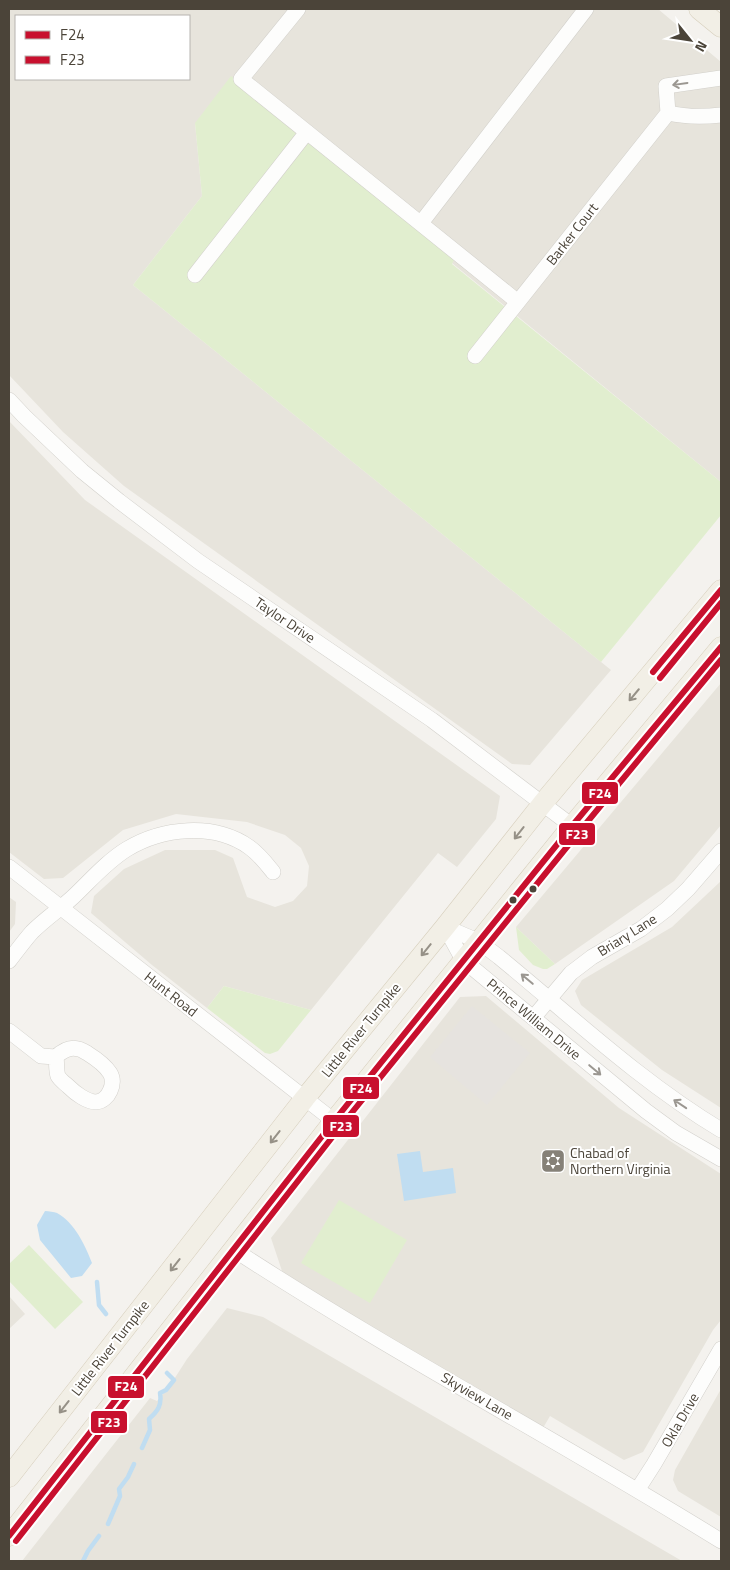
<svg xmlns="http://www.w3.org/2000/svg" width="730" height="1570" font-family="'Titillium Web',sans-serif">
	<style>
		.residential { fill: #e7e4dc; fill-rule: evenodd }
		.green { fill: #e1eecf }
		.parking { fill: #e6e3df }
		.water { fill: #c0ddf1 }
		.lines { fill: none; stroke-linecap: round; stroke-linejoin: round }
		.stream { stroke: #c0ddf1; stroke-width: 4.5 }
		.minor-casing { stroke: #d2d0cb; stroke-width: 16 }
		.major-casing { stroke: #d6cebb; stroke-width: 21 }
		.minor { stroke: #fdfdfc; stroke-width: 15 }
		.major { stroke: #f2efe6; stroke-width: 20 }
		.bus-1-casing { stroke: #fff; stroke-width: 10 }
		.bus-2-casing { stroke: #fff; stroke-width: 10 }
		.bus-1 { stroke: #c8102e; stroke-width: 6 }
		.bus-2 { stroke: #c8102e; stroke-width: 6 }
		.oneway { stroke: #9b9791 }
		.oneway2 { stroke: #969187 }
		.bus-dot { fill: #4b4439; stroke: #fff; stroke-width: 2 }
		.labels { text-anchor: middle; stroke-width: 4; stroke-linejoin: round; paint-order: stroke }
		.street-label { font-size: 14px; fill: #4b4439; stroke: #fff }
		.poi-label { font-size: 14px; fill: #4b4439; stroke: #fff; text-anchor: start }
		.line-badge { stroke: #fff; stroke-width: 2 }
		.badge-label { font-size: 14px; text-anchor: middle; font-weight: bold; fill: #fff }
	</style>
	<rect width="100%" height="100%" fill="#f4f2ee"/>
	<!-- residential -->
	<path class="residential" d="M9,9H658L721,62V482L452,263L457,255L195,123L202,196L133,285L611,670L530,765L512,764L124,486L63,432L9,375ZM16,16H189V79H16Z
		M9,421L85,500L500,796L496,819L457,867L438,853L311,1010L224,986L207,1008L152,965L91,913L94,896L124,869L165,850H215L233,858L247,897L275,907L293,901L307,886L309,866L301,848L285,835L247,822L176,814L123,830L63,878L44,879L9,852Z
		M721,683V825L674,881L555,964L516,927Z
		M721,881V1108L662,1070L581,1005L575,991L582,980L672,927Z
		M9,897L16,902L15,924L9,932Z
		M486,996L619,1108L721,1174V1320L713,1330L643,1452L624,1460L550,1416L536,1440L287,1286L271,1238L460,997Z
		M9,1296L25,1314L9,1329Z
		M227,1308L263,1317L682,1561H22L150,1398L157,1401L171,1384L187,1359Z
		M721,1389V1517L678,1491L673,1480L675,1470Z"/>
	<!-- green -->
	<path class="green" d="M231,76L457,254L452,264L721,482V515L601,662L133,285L202,196L195,123Z
		M516,927L555,964L547,969H543L533,965L519,950Z
		M224,986L311,1010L278,1051L270,1054L265,1053L207,1008Z
		M339,1200L407,1240L370,1303L301,1263Z
		M29,1245L83,1302L55,1329L9,1281V1264Z"/>
	<!-- parking -->
	<path class="parking" d="M472,1006L530,1053L487,1105L430,1057Z"/>
	<!-- water -->
	<path class="water" d="M420,1151L423,1172L453,1168L456,1193L404,1201L397,1154Z
		M45,1211C49,1211 54,1212 57,1213C75,1223 85,1245 92,1263L82,1276L71,1278L40,1240L37,1225Z"/>
	<g class="lines">
		<!-- stream -->
		<path class="stream" d="M97,1282L99,1305L106,1314
			M142,1448L150,1430L149,1419C158,1411 162,1405 160,1393L166,1390L174,1380L167,1373
			M108,1524L120,1496L119,1489L128,1477L134,1464
			M83,1561L88,1551L99,1536"/>
		<defs>
			<path id="minor" d="M298,9L241,79L518,302
				M668,113C686,117 703,117 721,115
				M421,223L586,9
				M195,275L307,132
				M475,356L668,113L666,86L721,78
				M9,400L24,416L82,471L119,501L198,561L432,720L572,826
				M9,867L334,1121
				M445,927L463,960L646,1111L676,1133L721,1159
				M445,927L478,941L499,957C571,1016 641,1082 721,1130
				M9,961C16,952 24,941 32,932C45,919 60,909 73,897C90,881 106,862 127,849C162,828 213,822 249,847C259,854 265,862 273,872
				M533,1018L571,973L592,957L641,929L667,909L688,889L721,851
				M9,1031L41,1056L56,1057C65,1048 75,1045 87,1053C95,1058 105,1065 110,1073C116,1083 109,1101 96,1102C87,1102 75,1093 69,1087C66,1084 60,1080 58,1076C56,1071 57,1062 56,1057
				M233,1249C392,1353 560,1441 721,1541
				M638,1489L654,1464L721,1349"/>
			<path id="major" d="M699,9L721,27
				M9,1477L305,1098L445,927L543,803L721,590
				M9,1536L334,1121L572,826L721,647"/>
		</defs>
		<!-- minor casing -->
		<use href="#minor" class="minor-casing"/>
		<!-- major casing -->
		<use href="#major" class="major-casing"/>
		<!-- minor -->
		<use href="#minor" class="minor"/>
		<!-- major -->
		<use href="#major" class="major"/>
		<defs>
			<path id="bus-1" d="M653,672L721,590
				M9,1536L334,1121L572,826L721,647"/>
			<path id="bus-2" d="M660,678L721,603
				M16,1541L341,1126L579,832L721,660"/>
		</defs>
		<!-- bus-1 casing -->
		<use href="#bus-1" class="bus-1-casing"/>
		<!-- bus-2 casing -->
		<use href="#bus-2" class="bus-2-casing"/>
		<!-- bus-1 -->
		<use href="#bus-1" class="bus-1"/>
		<!-- bus-2 -->
		<use href="#bus-2" class="bus-2"/>
	</g>
	<!-- one-way arrows -->
	<defs><path id="oneway-shaft" d="M-6 0H5M1.5-3L5.5 0L1.5 3" fill="none" stroke-width="1.6" stroke-linecap="round" stroke-linejoin="round" transform="scale(1.25)"/></defs>
	<g class="oneway">
		<use href="#oneway-shaft" transform="translate(680 84) rotate(172)"/>
		<use href="#oneway-shaft" transform="translate(527 979) rotate(-140)"/>
		<use href="#oneway-shaft" transform="translate(595 1070) rotate(40)"/>
		<use href="#oneway-shaft" transform="translate(680 1104) rotate(-146)"/>
	</g>
	<g class="oneway2">
		<use href="#oneway-shaft" transform="translate(634 695) rotate(130)"/>
		<use href="#oneway-shaft" transform="translate(519 833) rotate(128)"/>
		<use href="#oneway-shaft" transform="translate(426 950) rotate(129)"/>
		<use href="#oneway-shaft" transform="translate(275 1137) rotate(128)"/>
		<use href="#oneway-shaft" transform="translate(175 1265) rotate(128)"/>
		<use href="#oneway-shaft" transform="translate(64 1407) rotate(128)"/>
	</g>
	<!-- icons -->
	<defs>
		<symbol id="synagogue-square" viewBox="-11 -11 22 22"><rect x="-9" y="-9" width="18" height="18" rx="4" fill="#868178" stroke="#fff"/><path d="M0-6.5L5.6 3.2H-5.6ZM0 6.5L5.6-3.2H-5.6Z" fill="#fff"/></symbol>
	</defs>
	<g fill-rule="evenodd">
		<use href="#synagogue-square" x="539" y="1147" width="28" height="28"/>
	</g>
	<!-- markers -->
	<g class="bus-dot">
		<circle cx="533" cy="889" r="4.5"/>
		<circle cx="513" cy="900" r="4.5"/>
	</g>
	<g class="labels">
		<!-- street labels -->
		<g class="street-label">
			<text transform="translate(572 234) rotate(-52)" y="5">Barker Court</text>
			<text transform="translate(285 620) rotate(34)" y="5">Taylor Drive</text>
			<text transform="translate(627 935) rotate(-32)" y="5">Briary Lane</text>
			<text transform="translate(171 994) rotate(38)" y="5">Hunt Road</text>
			<text transform="translate(534 1019) rotate(40)" y="5">Prince William Drive</text>
			<text transform="translate(361 1030) rotate(-51)" y="5">Little River Turnpike</text>
			<text transform="translate(110 1348) rotate(-52)" y="5">Little River Turnpike</text>
			<text transform="translate(477 1396) rotate(30)" y="5">Skyview Lane</text>
			<text transform="translate(680 1420) rotate(-60)" y="5">Okla Drive</text>
		</g>
		<!-- poi labels -->
		<g class="poi-label">
			<text x="570" y="1158">Chabad of<tspan x="570" dy="16">Northern Virginia</tspan></text>
		</g>
	</g>
	<g class="line-badge">
		<rect x="581" y="781" width="38" height="24" rx="5" fill="#c8102e"/>
		<rect x="558" y="822" width="38" height="24" rx="5" fill="#c8102e"/>
		<rect x="342" y="1076" width="38" height="24" rx="5" fill="#c8102e"/>
		<rect x="322" y="1114" width="38" height="24" rx="5" fill="#c8102e"/>
		<rect x="107" y="1375" width="38" height="24" rx="5" fill="#c8102e"/>
		<rect x="90" y="1410" width="38" height="24" rx="5" fill="#c8102e"/>
	</g>
	<g class="badge-label">
		<text x="600" y="798">F24</text>
		<text x="577" y="839">F23</text>
		<text x="361" y="1093">F24</text>
		<text x="341" y="1131">F23</text>
		<text x="126" y="1391">F24</text>
		<text x="109" y="1427">F23</text>
	</g>
	<!-- border -->
	<rect width="730" height="1570" fill="none" stroke="#4b4439" stroke-width="20"/>
	<!-- legend -->
	<rect x="15" y="15" width="175" height="65" fill="#ffffff" stroke="#b7b4b0"/>
	<rect x="25" y="31" width="25" height="8" fill="#c8102e" stroke="#b7b4b0"/>
	<text x="60" y="40" font-size="15" fill="#4b4439">F24</text>
	<rect x="25" y="56" width="25" height="8" fill="#c8102e" stroke="#b7b4b0"/>
	<text x="60" y="65" font-size="15" fill="#4b4439">F23</text>
	<!-- north arrow -->
	<g transform="translate(690 40) rotate(120)" stroke="#ffffff" stroke-width="4" paint-order="stroke">
	<path d="M0-4L9 19L0 12L-9 19Z" fill="#4b4439"/>
	<text y="-8" font-size="14" font-weight="bold" text-anchor="middle" fill="#4b4439">N</text>
	</g>
</svg>
